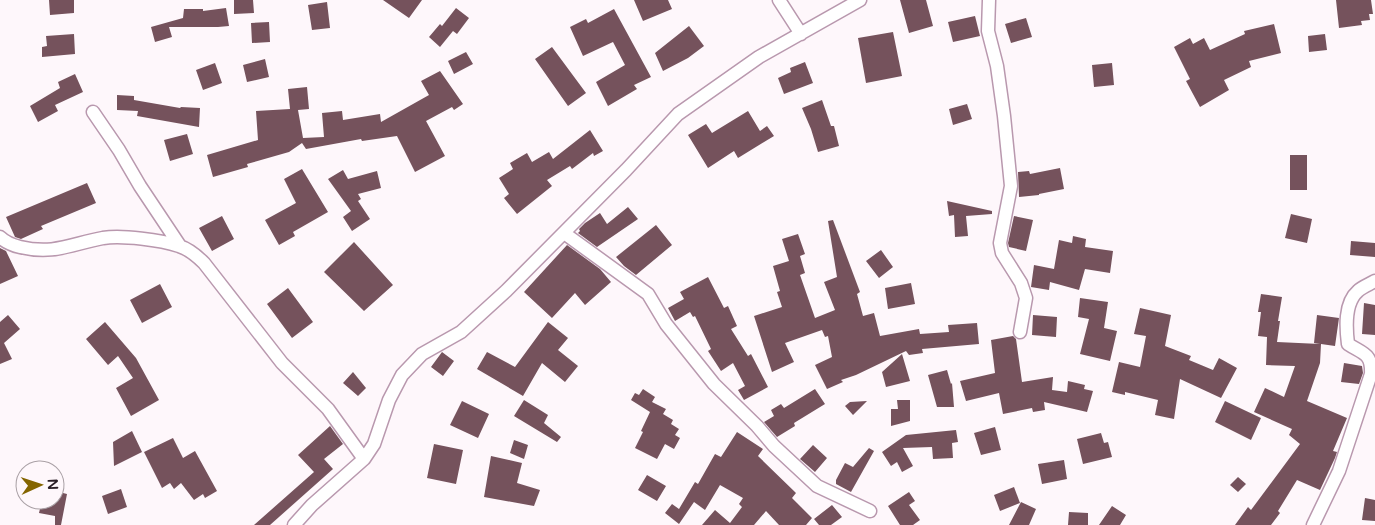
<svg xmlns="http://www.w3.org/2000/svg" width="1375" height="525" font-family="'Varela Round',sans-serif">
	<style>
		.building { fill: #75525c }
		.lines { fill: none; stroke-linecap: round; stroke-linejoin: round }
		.street-casing { stroke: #b998ae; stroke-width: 15 }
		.street { stroke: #fff; stroke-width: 12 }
	</style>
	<rect width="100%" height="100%" fill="#fef7fb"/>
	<!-- building -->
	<path class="building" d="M49,0H74V13L50,15Z
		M234,0H253L254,13L234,14Z
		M383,0H422L409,18Z
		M634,0H668L672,9L643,21Z
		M900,0H926L933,26L909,33Z
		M1336,0H1371L1373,14H1369L1370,20L1361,21L1362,25L1339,28Z
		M327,2L330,28L312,30L308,5Z
		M226,8L229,26L218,27H169L172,37L155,42L151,27L183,18L184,9H203V11Z
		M456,8L469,18L457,34L453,31L440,47L429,37L440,24L442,26Z
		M614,9L651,77L634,85L637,89L608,106L596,82L625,65L613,42L583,56L570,27L586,19L588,23Z
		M975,16L980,36L953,42L948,22Z
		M1026,18L1032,37L1011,43L1005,24Z
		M269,22L270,42L252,43L251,23Z
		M1274,24L1281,53L1249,61L1251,67L1224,80L1229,90L1200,107L1186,81L1190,79L1174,47L1190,38L1193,44L1204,38L1210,50L1245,34L1244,31Z
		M689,26L704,46L688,58L663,71L655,53Z
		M893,32L902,76L866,83L858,38Z
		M74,34L75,54L42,57V47L47,46L46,36Z
		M1325,34L1327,50L1309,52L1308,36Z
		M552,47L586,93L568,106L535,59Z
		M466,52L473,64L454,74L448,61Z
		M265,59L269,77L247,82L243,65Z
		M805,62L813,83L784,94L778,78L791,72L790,68Z
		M215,63L222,83L203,90L196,70Z
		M1112,63L1114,85L1094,87L1092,65Z
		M440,71L463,104L454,110L452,107L426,121L445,156L415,172L397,136L362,141L361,139L306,149L302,143L289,152L247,164L248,167L213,177L207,155L258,140L256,111L290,109L288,89L307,87L309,109L298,110L303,138L324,137L322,113L342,111L343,120L380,114L381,122L429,95L421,81Z
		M75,74L83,92L55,105L58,111L38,122L30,106L60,88L58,82Z
		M117,95L134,96V100L180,108L181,107L200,108L199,127L137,116L138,111L117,110Z
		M822,100L831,126H834L839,146L818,152L811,129L802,108Z
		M967,104L972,119L953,125L949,109Z
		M748,111L760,131L767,126L774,136L738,158L734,151L708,168L688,135L706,124L712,133Z
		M590,130L603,151L594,156L593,153L572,169L570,166L547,180L552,186L517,214L504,198L509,194L499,178L513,169L510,163L527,153L532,162L549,152L553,159Z
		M187,134L193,154L170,161L164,140Z
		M1290,155H1307V190H1290Z
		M1060,168L1064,189L1039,194V195L1019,197L1018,172L1029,171L1030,174Z
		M302,169L328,212L293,232L295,236L279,245L265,220L296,203L284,179Z
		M343,170L348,179L377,171L381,188L358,194L361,199L358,201L370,219L352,231L343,217L351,211L328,179Z
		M87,183L96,203L41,226L43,229L21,239L15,237L6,217Z
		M947,201L992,211V214L966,216L968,236L955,237L954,215L949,216Z
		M628,207L638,219L597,247L578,233L580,231L579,229L585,223L600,213L607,224Z
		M1291,214L1312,219L1307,243L1285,238Z
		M222,216L234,239L212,251L199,228Z
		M1014,216L1033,220L1026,251L1009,247L1008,243Z
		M833,220L860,292L857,294L863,316L874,313L880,336L919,329L920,334L949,332L948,325L977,323L979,344L922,349L923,353L909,355L906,351L856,375L841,380L843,382L827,389L815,365L832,357L828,336L825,337L822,330L785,343L794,362L772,372L754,316L782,307L777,292L780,291L773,266L789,261L782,239L798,234L805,254L800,256L805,273L800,275L815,318L835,310L824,282L837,277L828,221Z
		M656,225L672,245L636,275L624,266L616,257Z
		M1073,236L1086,239L1085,247L1113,251L1110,273L1085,269L1079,290L1050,282L1049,290L1031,287L1034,265L1054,269L1059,240L1072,243Z
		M1351,241L1375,243V257L1350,255Z
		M354,242L393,285L364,311L324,272Z
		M567,245L600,269L611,282L585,305L575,293L552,318L524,292Z
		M0,248L6,251L18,276L0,284Z
		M881,250L893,267L879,278L866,261Z
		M708,277L724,308L728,306L737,326L731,329L748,356L751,354L768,387L744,400L738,390L745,386L733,363L721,371L708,351L711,349L695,316L693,317L690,312L675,321L668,308L684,299L680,292Z
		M911,283L915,304L888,309L885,288Z
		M160,284L172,307L142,323L130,300Z
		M288,288L313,322L292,338L267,304Z
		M1261,294L1282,297L1278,321H1280L1277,342L1320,344L1314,343L1317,315L1339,318L1335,346L1321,344L1320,363L1307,401L1347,418L1333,451L1337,452L1335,458L1320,490L1297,480L1278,511L1280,513L1271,525H1235L1248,507L1251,510L1300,444L1289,435L1292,429L1254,412L1265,388L1284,397L1295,366L1266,365L1267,337L1258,336L1261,312H1258Z
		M1080,298L1108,302L1104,328L1117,331L1110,361L1080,354L1089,319L1078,317Z
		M1364,303L1375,305V335L1362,334Z
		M1140,308L1171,315L1165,346L1191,356L1189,360L1213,370L1219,358L1237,368L1221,398L1180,379L1174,419L1155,415L1158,400L1125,392V395L1112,392L1119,362L1140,367L1146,336L1134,334Z
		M8,315L20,329L4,343L12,359L0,364V322Z
		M1033,315L1057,317L1056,337L1032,335Z
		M105,322L136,358L159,400L131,416L116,388L133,378L118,356L108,365L86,339Z
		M548,322L568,338L558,350L578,366L565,382L542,363L523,396L477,369L487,352L515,367Z
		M1013,336L1016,339L1022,382L1053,377L1052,390L1067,392L1068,381L1085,385L1084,389L1093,391L1087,412L1044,402L1045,410L1033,412L1032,408L1003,414L999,393L966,401L960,381L995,373L991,340Z
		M442,352L454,361L443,376L431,367Z
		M902,354L910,381L886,387L882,372Z
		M1344,363L1362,366L1363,373L1359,384L1341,382Z
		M947,370L951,384L952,383L954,407H937L928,375Z
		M353,372L366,388L358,396L343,383Z
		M643,389L655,397L652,402L666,409L663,414L673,420L671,424L679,429L675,435L680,438L674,449L665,444L657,459L635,448L643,432L641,431L650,412L631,400L635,393L639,395Z
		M815,389L825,404L794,423L795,426L777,437L764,422L774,416L771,410L781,404L784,408Z
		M524,400L548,415L544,423L561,437L557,442L514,416Z
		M897,400H910V421L891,426V409H898Z
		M462,401L489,414L478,438L450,425Z
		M867,401L853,415L845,406L850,402Z
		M1225,401L1261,418L1251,440L1215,422Z
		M330,426L343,444L324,459L333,469L270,525H254L314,472L298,455Z
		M995,427L1001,450L981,455L974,433Z
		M956,430L958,442L952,443L953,458L933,459L932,447L903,448L913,466L902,472L897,462L891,466L882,452L906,435Z
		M132,431L142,452L114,466L113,442Z
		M737,432L763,449L758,456L796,493L792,498L812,518L806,525H779L766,511L754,525H702L715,510L730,523L742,507L739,504L743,498L720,485L705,510L694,502L679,524L665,513L672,504L679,509L695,482L698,484L715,454L721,457Z
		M1101,433L1104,443L1108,442L1112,457L1083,464L1077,439Z
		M173,438L183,458L195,451L217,491L205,498L203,494L194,500L181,483L174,489L170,483L162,488L144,452Z
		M514,440L528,445L524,459L510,453Z
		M434,444L463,450L456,484L427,478Z
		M813,445L827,458L815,472L800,459Z
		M869,448L874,451L851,492L836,484V480L845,463L853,467Z
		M491,456L522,463L517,483L540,490L534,506L484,497Z
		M1064,460L1067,479L1042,484L1038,464Z
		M647,475L666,486L657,501L638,490Z
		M1238,477L1246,484L1238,492L1230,485Z
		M1014,487L1020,503L1000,511L994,495Z
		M121,489L127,507L108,514L102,496Z
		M55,491L67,494L61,525H55V516L39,513L42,500H55Z
		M909,492L915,501L909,505L920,520L913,525H900L888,506Z
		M1365,498L1375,500V521L1362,520Z
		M1021,502L1036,509L1029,525H1009Z
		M832,505L842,517L831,525H819L814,519Z
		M1112,506L1126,515L1120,525H1099Z
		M1069,512L1088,513V525H1068Z"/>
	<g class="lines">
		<defs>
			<path id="street" d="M779,0L801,34
				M989,0L988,31L997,66L1004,116L1011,186L1000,243L1002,253L1021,283L1026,298L1020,332
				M93,112L119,150L140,186L180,246
				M564,233L648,294L666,324L714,384L757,426L774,446L817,486L870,511
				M0,237C6,243 12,245 20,247C54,255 71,244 103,238C122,235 161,240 179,246C189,249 197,256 204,263L282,363L328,409L364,459
				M294,525L312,505L364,459L374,444L389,400L402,375L422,354L461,332L506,291L626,170L678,114L759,57L860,0
				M1313,525L1339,471L1371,374C1372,353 1363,354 1348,344C1346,328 1344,303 1358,291C1362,287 1370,284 1375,281"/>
		</defs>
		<!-- street casing -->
		<use href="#street" class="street-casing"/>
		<!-- street -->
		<use href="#street" class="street"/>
	</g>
	<!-- north arrow -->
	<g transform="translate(40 485) rotate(87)"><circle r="24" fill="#fef7fb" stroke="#a9a0a5"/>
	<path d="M0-4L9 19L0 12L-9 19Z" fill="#846500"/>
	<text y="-8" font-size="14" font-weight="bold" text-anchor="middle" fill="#291d25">N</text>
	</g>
</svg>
